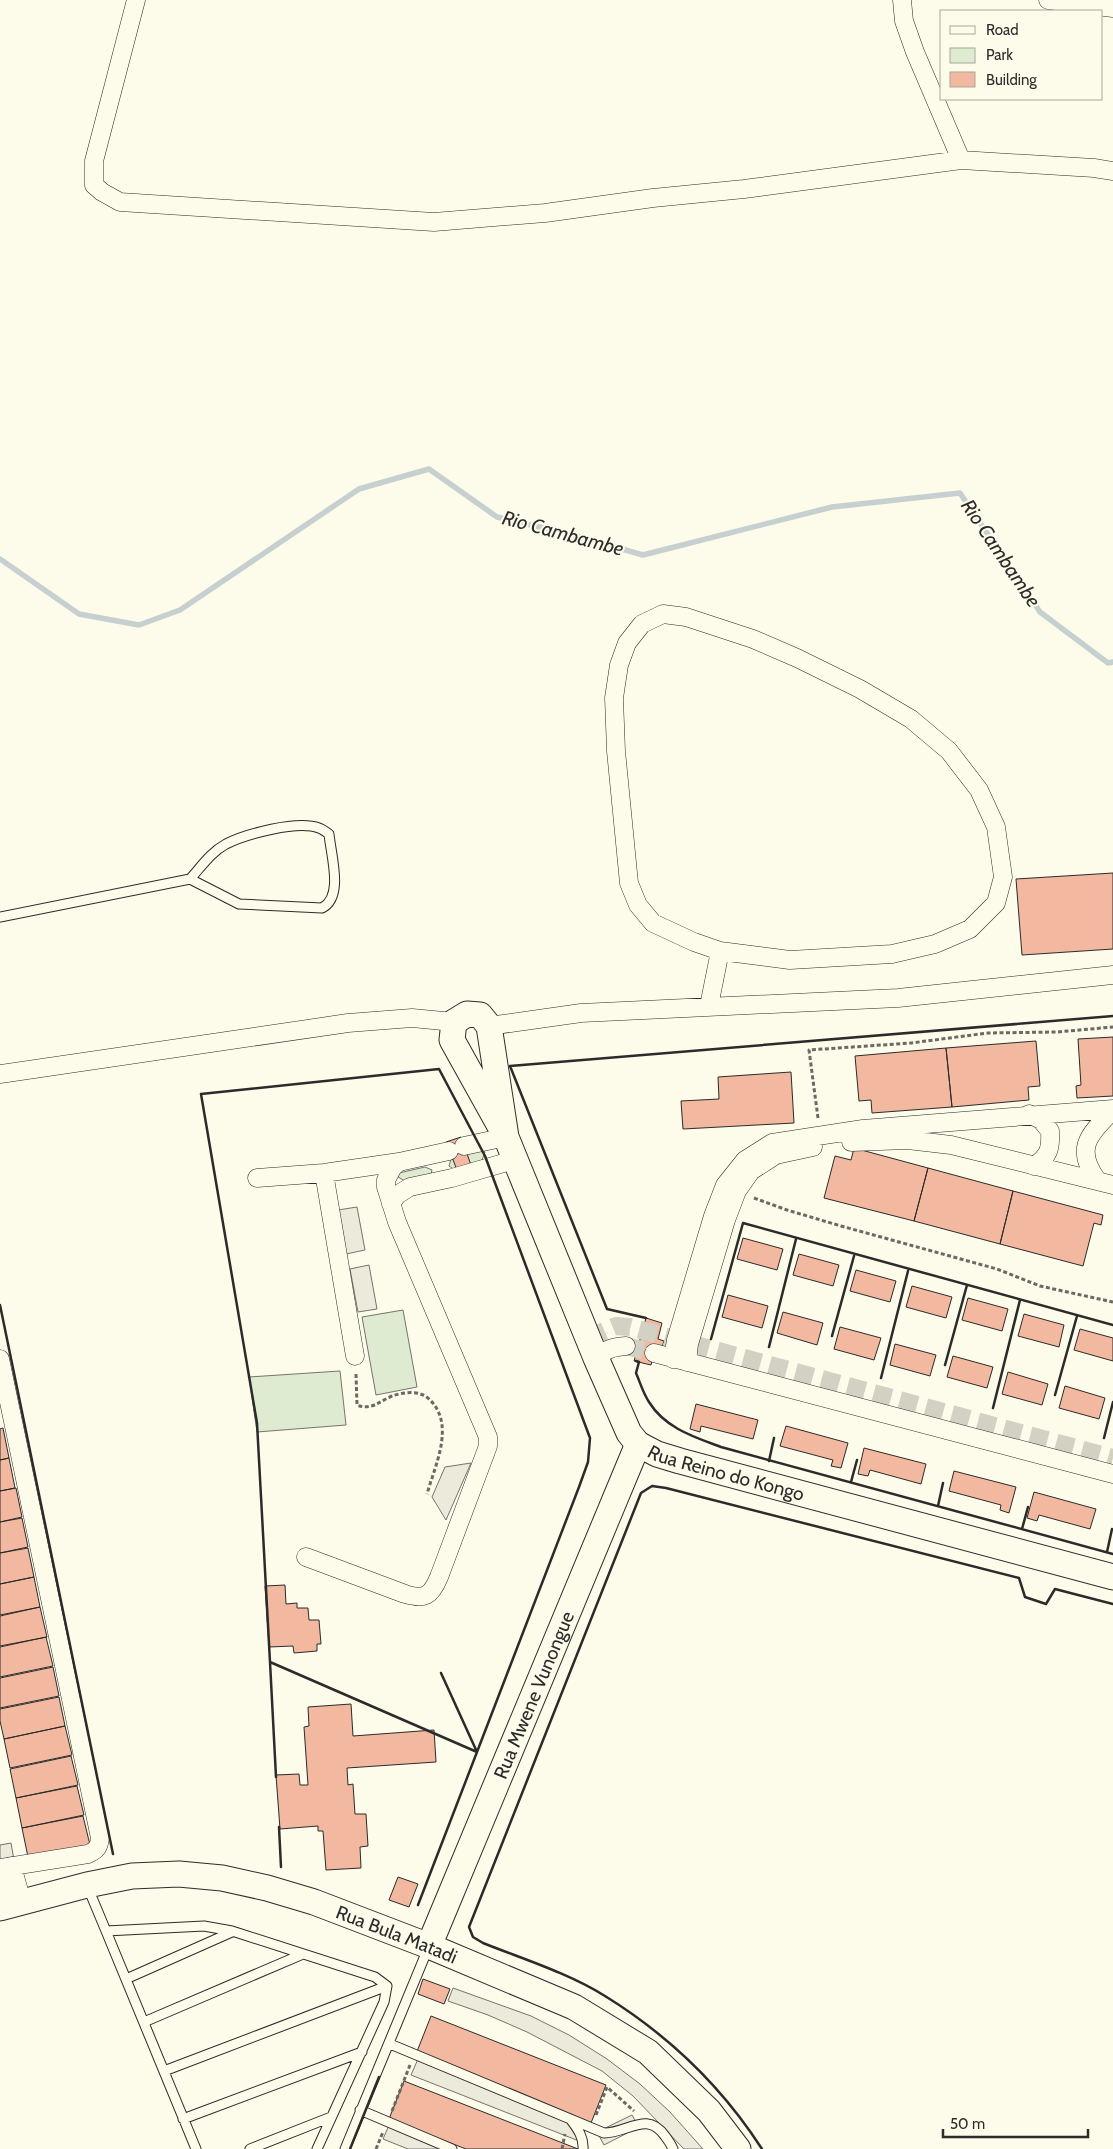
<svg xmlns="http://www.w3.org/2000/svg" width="1113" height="2149" font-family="Cabin,sans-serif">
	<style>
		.green { fill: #deebd1; stroke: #74746e }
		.parking { fill: #eceadb; stroke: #74746e }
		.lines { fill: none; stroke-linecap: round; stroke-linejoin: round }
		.stream { stroke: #c7d0d0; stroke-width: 5.5 }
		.building { fill: #f2b8a0; stroke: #2b2b2b }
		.street-tunnel { stroke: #d3d1c4; stroke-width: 18; stroke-dasharray: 18 9; stroke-linecap: butt }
		.lane-casing { stroke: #2b2b2b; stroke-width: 11 }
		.street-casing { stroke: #2b2b2b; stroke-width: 19 }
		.secondary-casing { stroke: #2b2b2b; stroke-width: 27 }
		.path { stroke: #6a6964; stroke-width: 3; stroke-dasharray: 4 2.5; stroke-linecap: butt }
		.lane { stroke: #fdfbea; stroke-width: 9 }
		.street { stroke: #fdfbea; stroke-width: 18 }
		.secondary { stroke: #fdfbea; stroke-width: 25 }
		.wall { stroke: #2b2b2b; stroke-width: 2.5 }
		.labels { text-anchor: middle; stroke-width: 4; stroke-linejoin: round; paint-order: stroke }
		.street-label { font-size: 19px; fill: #2b2b2b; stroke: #fdfbea }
		.water-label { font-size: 20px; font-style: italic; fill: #2b2b2b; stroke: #fdfbea }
	</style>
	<rect width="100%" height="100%" fill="#fdfbea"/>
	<!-- green -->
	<path class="green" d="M482,1150L485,1152L482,1160L455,1170L449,1166L451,1159Z
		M425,1167L432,1170L431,1174L405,1181L398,1177L399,1173Z
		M403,1310L417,1387L376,1395L362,1317Z
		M340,1371L346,1425L257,1432L249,1377Z"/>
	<!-- parking -->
	<path class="parking" d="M357,1207L365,1250L346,1254L338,1210Z
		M369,1265L377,1309L358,1312L350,1269Z
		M471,1463L446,1520L432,1497L445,1467Z
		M11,1843L14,1860L0,1863V1845Z
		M453,1988L531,2016L569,2035L607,2059L640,2084L670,2112L703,2149H684L633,2096L602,2071L527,2032L488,2015L448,2001Z
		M418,2059L585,2125L579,2141L411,2075Z
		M632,2115L639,2127L604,2145L597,2132Z
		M390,2123L455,2149H408L383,2139Z"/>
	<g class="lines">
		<!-- stream -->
		<path class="stream" d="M0,559L79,614L139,625L180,610L359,489L429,469L497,517L573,535L643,555L832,507L960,493L1040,612L1108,663L1113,662"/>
	</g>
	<!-- building -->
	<path class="building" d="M1113,873V949L1022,955L1016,879Z
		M1113,1037V1096L1077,1098L1076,1086L1081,1085L1078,1039Z
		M1036,1041L1040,1086L1028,1087L1029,1100L952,1107L946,1048Z
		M946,1048L952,1107L872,1113L871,1100L859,1101L855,1056Z
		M791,1072L794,1123L683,1129L681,1101L719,1099L718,1077Z
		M461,1137L471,1165L457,1170L446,1142Z
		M854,1148L928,1168L914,1221L824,1198L835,1156L851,1160Z
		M928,1168L1013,1191L1000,1244L914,1221Z
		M1013,1191L1103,1215L1101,1225L1094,1223L1083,1266L1000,1244Z
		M743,1238L783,1249L777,1270L737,1259Z
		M799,1254L839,1265L833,1286L793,1275Z
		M856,1270L896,1281L890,1302L850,1291Z
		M912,1286L952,1297L946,1318L906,1307Z
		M728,1295L768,1306L762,1328L722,1317Z
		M968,1298L1008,1309L1002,1331L962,1320Z
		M783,1312L823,1323L817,1345L777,1333Z
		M1024,1314L1064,1325L1059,1347L1018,1336Z
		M646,1318L662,1323L658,1339L664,1341L661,1351L655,1350L651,1365L634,1361Z
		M840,1327L881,1338L874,1360L834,1349Z
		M1080,1329L1113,1338V1361L1074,1350Z
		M895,1344L936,1355L930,1376L890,1365Z
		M953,1356L993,1367L987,1388L947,1377Z
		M1008,1372L1048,1384L1042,1405L1002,1394Z
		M1065,1386L1105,1398L1099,1419L1059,1408Z
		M696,1404L758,1420L753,1439L701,1426L700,1432L690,1429Z
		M786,1426L848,1443L841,1468L831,1466L833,1460L780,1446Z
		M3,1428L9,1458L0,1460V1429Z
		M864,1448L926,1464L921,1484L870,1470L868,1476L858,1474Z
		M9,1458L15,1488L0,1491V1460Z
		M954,1471L1016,1487L1009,1513L1000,1510L1001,1505L949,1491Z
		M16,1488L22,1517L0,1522V1491Z
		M1034,1492L1096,1509L1090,1529L1039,1515L1037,1521L1027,1518Z
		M22,1518L28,1547L0,1553V1522Z
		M28,1548L34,1577L0,1584V1553Z
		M34,1577L40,1607L0,1615V1584Z
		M285,1585L286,1604L297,1603V1608H308L309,1620H319L321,1644H317V1651L294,1653L293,1646L269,1647L265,1586Z
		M40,1607L47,1637L0,1646V1616Z
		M46,1637L53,1666L0,1677V1647Z
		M53,1667L59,1696L0,1708V1678Z
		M59,1697L65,1726L4,1739L0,1721V1709Z
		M351,1704L353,1736L434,1730L436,1762L347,1768L348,1785L353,1784L355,1814H366L368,1846L360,1847L361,1868L326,1870L323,1831H318V1826L280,1829L276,1775L299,1774L300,1785H308L304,1727L309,1726L308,1707Z
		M65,1726L72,1755L10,1768L4,1739Z
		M71,1756L78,1785L16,1798L10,1769Z
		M77,1786L84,1815L22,1828L16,1798Z
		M83,1816L90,1845L28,1857L22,1828Z
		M398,1877L418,1884L409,1907L389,1900Z
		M423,1979L450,1989L444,2004L418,1994Z
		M431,2016L606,2085L591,2123L416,2054Z
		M404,2081L578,2149H466L389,2119Z"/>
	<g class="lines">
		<!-- street-tunnel -->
		<path class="street-tunnel" d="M588,1338L616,1326L630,1327L1113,1458
			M626,1346L654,1353"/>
		<defs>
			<path id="lane" d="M0,917L190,879C201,867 211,852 226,844C246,834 297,820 319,828C322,829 326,832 329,834C331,856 344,897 322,908L239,904L190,879
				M88,1888L106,1931
				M126,1979L232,1932
				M144,2022L303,1954
				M390,2044L604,2133C628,2133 647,2110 665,2136C668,2140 671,2144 673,2149
				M164,2071L387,1986
				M360,2110L452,2149
				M183,2119L362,2052
				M571,2120C578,2129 584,2138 583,2149
				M196,2149L106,1931L204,1926L232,1931L375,1977L387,1986
				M250,2149L331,2117
				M317,2149L384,2002L387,1986
				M345,2149L429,1946"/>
			<path id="street" d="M136,0L94,161V185L102,192L120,202L434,222L545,213L653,198L744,189L961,160L1094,168L1113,171
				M902,0L904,21L915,52L961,160
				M1048,0L1113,8
				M663,614L686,617L753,639L797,658L860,689L911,719L949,751L979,790L996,827L1003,877L996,903L970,929L935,944L892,954L790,960L720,951L694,942L653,923L638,905L629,883L616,751L614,698L619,665L627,643L642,624Z
				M709,1006L720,951
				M489,1026L581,1013L898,998L1113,975
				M0,1074L348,1023L412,1018L454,1022
				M1029,1114L1041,1120L1050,1131C1051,1149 1049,1156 1034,1166
				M851,1142L908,1140L951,1145L1113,1185
				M464,1146L506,1137
				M324,1173L355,1356
				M257,1178L324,1173L399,1162L449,1151
				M1097,1180C1074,1148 1089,1135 1113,1110
				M391,1204L397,1195L410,1187L452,1178L514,1160
				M654,1353L1113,1474
				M596,1358C606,1349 613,1347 626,1346
				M0,1359L100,1838C99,1847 97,1850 88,1854L0,1868
				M673,1359L676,1340L713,1216L725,1185L745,1160L772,1143L863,1129L1113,1109
				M687,1362L689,1344L726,1220L737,1191L751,1171L776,1155L813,1147
				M306,1557L405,1594C425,1600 431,1596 439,1577L488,1446V1437L397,1222L386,1187V1180L393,1167L399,1162
				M12,1866L22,1902
				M0,1874L7,1905"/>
			<g id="secondary">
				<path id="s1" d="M506,1137L489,1026L480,1015L467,1014L454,1022L452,1040L506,1137L596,1358L629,1433L638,1444L657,1454L680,1461L1113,1577"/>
				<path id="s2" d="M0,1908L87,1885L132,1876L179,1874L222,1878L267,1888L314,1902L429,1946L574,2007L648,2052L709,2111L738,2149"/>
				<path id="s3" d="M429,1946L638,1444"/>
			</g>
		</defs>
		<!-- lane casing -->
		<use href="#lane" class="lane-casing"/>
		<!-- street casing -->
		<use href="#street" class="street-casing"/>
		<!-- secondary casing -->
		<use href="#secondary" class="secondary-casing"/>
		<!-- path -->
		<path class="path" d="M818,1118L809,1050L911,1043L988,1033L1057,1032L1113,1027
			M754,1198L787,1210L841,1226L997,1269L1040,1286L1113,1302
			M356,1374L357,1405C371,1411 380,1401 392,1396C404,1392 420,1390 429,1399C456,1424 435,1465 427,1494
			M392,2111L410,2065
			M596,2115L607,2087L634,2111
			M376,2149L383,2132
			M562,2149L565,2134"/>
		<!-- lane -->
		<use href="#lane" class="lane"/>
		<!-- street -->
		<use href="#street" class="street"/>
		<!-- secondary -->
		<use href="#secondary" class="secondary"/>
		<!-- wall -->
		<path class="wall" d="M439,1069L485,1156L590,1438L588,1462L579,1487L477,1752L270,1662L257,1423L201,1094Z
			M0,1305L113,1854
			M646,1318L607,1309L510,1066L1113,1016
			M832,1336L854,1256
			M711,1339L743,1223L1113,1325
			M769,1347L796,1239
			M636,1361L639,1362L636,1373C640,1382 643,1393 649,1402C665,1428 694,1437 721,1447L1113,1554
			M945,1365L967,1285
			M881,1378L908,1271
			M1055,1395L1077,1316
			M993,1408L1020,1300
			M1104,1438L1113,1402
			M769,1461L774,1438
			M851,1482L857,1460
			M938,1506L943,1483
			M1022,1529L1028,1507
			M1107,1552L1112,1529
			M270,1662L276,1777
			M279,1827L281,1867
			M418,1905L477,1752L441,1673
			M350,2149L379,2077
			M762,2149C722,2087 668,2035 605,1996C568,1973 523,1959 483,1943L473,1937L469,1927L641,1493L652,1486L666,1488L1019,1578L1025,1597L1046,1604L1055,1589L1113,1604"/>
	</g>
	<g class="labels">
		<!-- street labels -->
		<g class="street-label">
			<text dy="7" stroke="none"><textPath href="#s1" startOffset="712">Rua Reino do Kongo</textPath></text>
			<text dy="7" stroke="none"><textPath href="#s3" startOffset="272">Rua Mwene Vunongue</textPath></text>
			<text dy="7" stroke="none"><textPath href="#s2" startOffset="410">Rua Bula Matadi</textPath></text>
		</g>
		<!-- water labels -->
		<g class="water-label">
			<text transform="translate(563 533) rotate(15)" y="7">Rio Cambambe</text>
			<text transform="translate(1001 553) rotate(56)" y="7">Rio Cambambe</text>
		</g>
	</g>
	<!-- legend -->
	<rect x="940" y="10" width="162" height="90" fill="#fdfbea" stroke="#a9a89e"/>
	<rect x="950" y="26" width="25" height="8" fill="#fdfbea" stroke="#a9a89e"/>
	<text x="986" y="35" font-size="15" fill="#2b2b2b">Road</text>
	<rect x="950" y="48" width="25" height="15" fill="#deebd1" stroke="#a9a89e"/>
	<text x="986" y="60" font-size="15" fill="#2b2b2b">Park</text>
	<rect x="950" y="72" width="25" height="15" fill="#f2b8a0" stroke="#a9a89e"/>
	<text x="986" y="85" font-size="15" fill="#2b2b2b">Building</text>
	<!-- scale -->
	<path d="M943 2129v8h145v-8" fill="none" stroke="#2b2b2b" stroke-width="2.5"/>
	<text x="950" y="2129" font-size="15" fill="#2b2b2b" stroke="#fdfbea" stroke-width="4" paint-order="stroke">50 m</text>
</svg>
